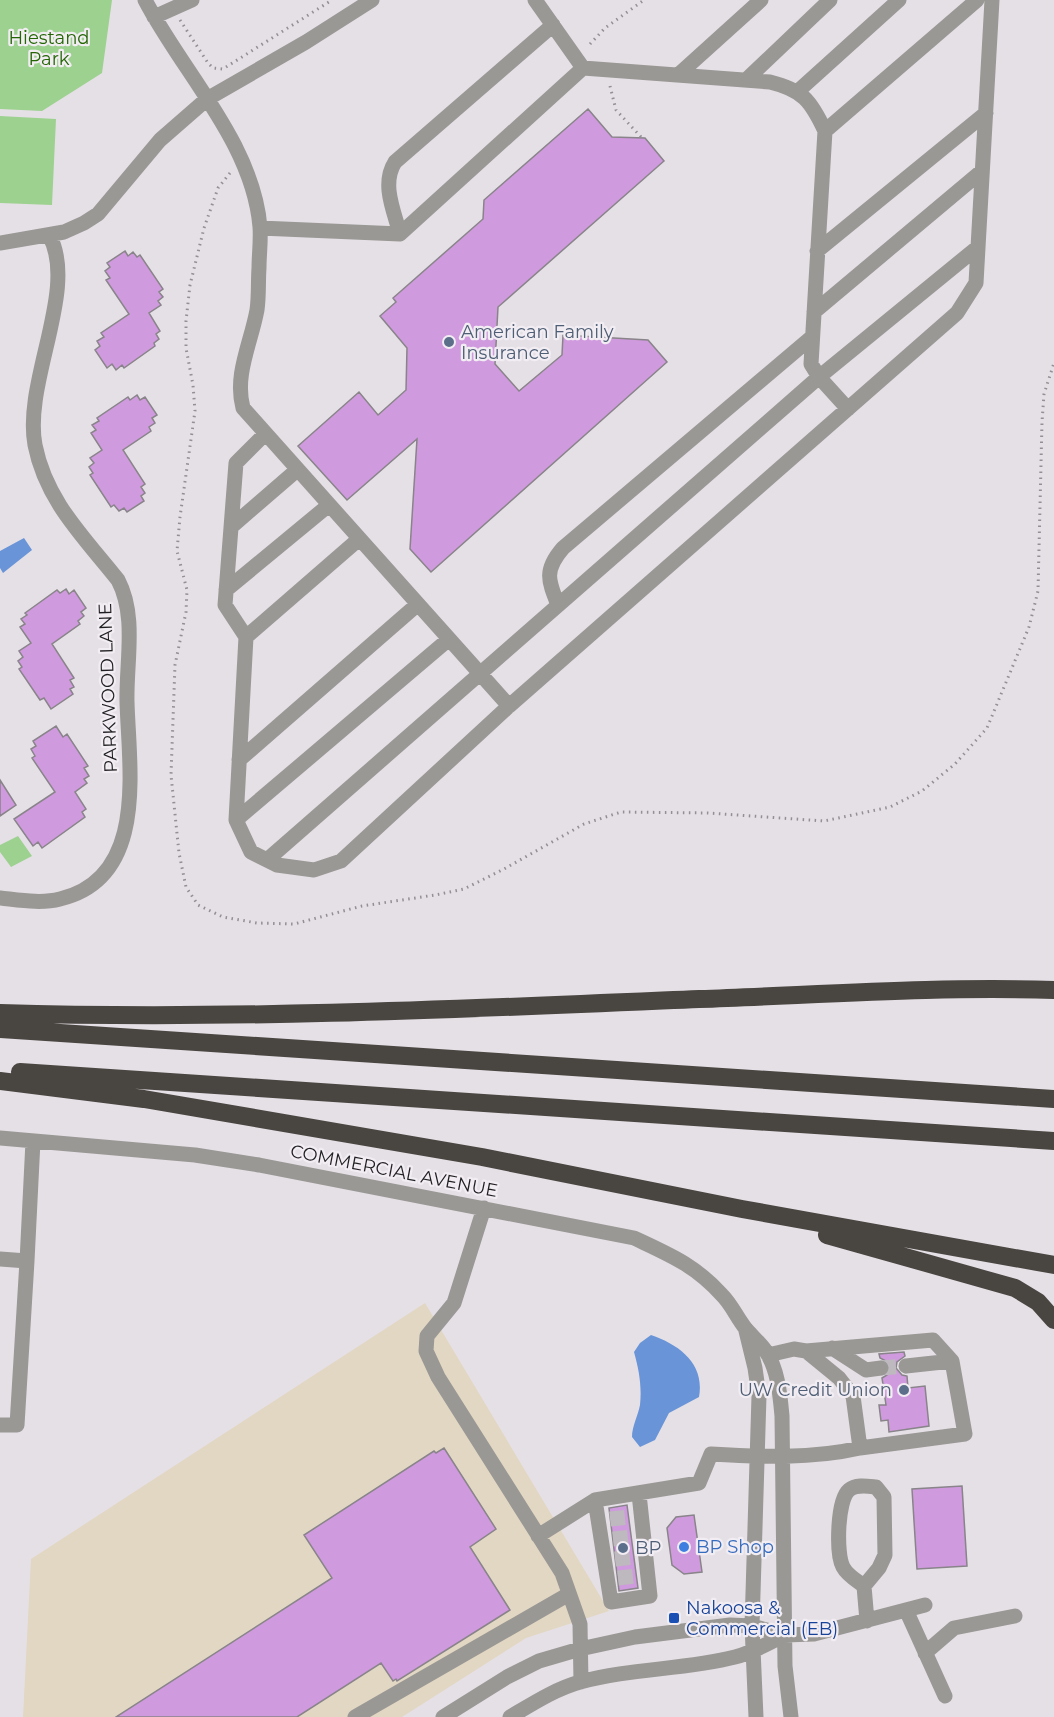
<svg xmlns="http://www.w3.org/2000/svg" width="1054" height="1717" font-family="Montserrat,sans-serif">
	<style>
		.industrial { fill: #e2d7c3 }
		.green { fill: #9dd18f }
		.water { fill: #6994d7 }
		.building { fill: #d09ade; stroke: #888489; stroke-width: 1.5 }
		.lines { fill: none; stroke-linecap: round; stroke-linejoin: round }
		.minor-tunnel { stroke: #bdb9be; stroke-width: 15; stroke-dasharray: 15 8; stroke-linecap: butt }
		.path { stroke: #938f94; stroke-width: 3; stroke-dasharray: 1.5 4.5; stroke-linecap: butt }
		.minor { stroke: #9a9895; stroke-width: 15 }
		.highway { stroke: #494641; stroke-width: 18 }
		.service-dot { fill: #5c6f8a; stroke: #f2edf3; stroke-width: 2 }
		.shop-dot { fill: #3f7fe0; stroke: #f2edf3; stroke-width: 2 }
		.transit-dot { fill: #1a4fb4; stroke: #f2edf3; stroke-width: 2 }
		.labels { text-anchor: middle; stroke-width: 4.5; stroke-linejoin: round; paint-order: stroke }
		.park-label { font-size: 18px; fill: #236704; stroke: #f2edf3 }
		.service-label { font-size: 18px; fill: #4e5e75; stroke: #f2edf3; text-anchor: start }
		.street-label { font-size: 18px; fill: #1f1e20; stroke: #f2edf3 }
		.shop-label { font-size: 18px; fill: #366cbe; stroke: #f2edf3; text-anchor: start }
		.transit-label { font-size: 18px; fill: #164399; stroke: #f2edf3; text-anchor: start }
	</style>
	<rect width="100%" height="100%" fill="#e5e0e6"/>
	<!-- industrial -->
	<path class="industrial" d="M425,1303L609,1611L526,1638L402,1717H23L31,1559Z"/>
	<!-- green -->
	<path class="green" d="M0,0H112L102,73L42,111L0,109Z
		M0,116L56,119L52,205L0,203Z
		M18,836L32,856L11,867L0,852V845Z"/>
	<!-- water -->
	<path class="water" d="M24,538L32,550L3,573L0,568V551Z
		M651,1335C680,1345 705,1364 699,1397L669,1413L655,1440L640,1447L632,1437C632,1426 638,1416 640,1405C642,1386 639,1370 634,1352L640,1343Z"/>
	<!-- building -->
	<path class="building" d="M588,109L612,137L645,138L664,161L498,307L495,364L519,391L562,355L563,335L648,340L667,362L431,572L410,549L417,439L347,500L298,446L359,392L378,415L406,390L407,348L380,316L396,302L393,298L483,219L484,200Z
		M125,251L128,256L133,252L137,257L140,255L163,289L159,292L163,297L158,301L161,305L149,313L160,331L156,334L159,339L154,343L155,346L124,368L122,365L116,370L112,364L107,368L95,350L100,346L97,341L104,337L101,333L129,314L106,280L110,278L105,271L110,267L107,263Z
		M137,395L140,400L145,397L157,415L152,418L155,423L149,427L151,431L123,450L145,484L141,487L145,493L141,496L144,501L127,512L124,508L119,511L114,505L111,507L90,475L93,473L89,467L94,463L90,458L102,450L91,433L96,430L92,425L99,421L97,418L128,397L130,400Z
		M66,589L69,594L74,590L86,608L81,612L84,616L78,621L80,624L52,644L74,678L70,680L74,687L70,689L73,694L51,709L44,698L40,700L19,669L22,667L18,661L23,657L19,651L31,643L20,627L25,624L21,619L27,615L25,613L57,590L60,593Z
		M56,726L63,737L67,734L88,766L84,768L89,776L84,779L87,783L75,792L86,809L82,812L85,817L42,848L38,842L33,846L14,819L55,792L32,758L35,756L31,749L36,746L33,741Z
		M0,780L16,805L0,816Z
		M904,1352L905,1356L897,1362L896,1368L902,1375L907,1376L908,1388L925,1386L929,1426L889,1432L888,1420L881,1421L879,1405H886L882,1378L887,1375L891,1367L888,1362L880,1358L879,1354Z
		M444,1448L496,1529L470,1547L510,1610L397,1681L396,1679L393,1681L381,1663L297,1717H116L332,1578L304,1535L434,1451L436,1453Z
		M962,1486L967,1566L917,1569L912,1489Z
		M627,1505L638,1588L619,1591L609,1508Z
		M694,1515L702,1572L684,1574L672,1565L667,1528L676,1517Z"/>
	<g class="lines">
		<!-- minor-tunnel -->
		<path class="minor-tunnel" d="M881,1368L906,1366
			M610,1519L629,1517
			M613,1539L631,1537
			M615,1559L634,1557
			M618,1578L636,1576"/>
		<!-- path -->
		<path class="path" d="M180,20L208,63L213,68L223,69L332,0
			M590,44L605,28L644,0
			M610,86L616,110L642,138
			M230,173L218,188L204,228L190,285L186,321V348L193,385L195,411L180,517L177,551L187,590L186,612L175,665L171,775L179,853L186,887L198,905L223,917L257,923L294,924L362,906L435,895L464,889L504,869L584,824L621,812L708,813L824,821L890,807L922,791L955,764L987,728L1029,627L1038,591L1042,422L1044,394L1054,363"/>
		<!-- minor -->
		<path class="minor" d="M145,0C183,73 253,143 260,227C261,241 259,255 259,268C258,282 259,296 257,310C251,343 234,375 243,408L509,706L341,861L314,870L277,865L251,852L236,820L246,637L225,605L236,463L265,434
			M535,0L583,68
			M154,17L192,0
			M678,75L761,0
			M746,80L830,0
			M797,92L899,0
			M825,131L977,0
			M260,228L400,234L583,68L770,82C803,90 811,101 825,131L811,364L819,377L267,860
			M400,234C394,211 381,184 395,162L553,25
			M0,243L64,232L84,223L98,214L160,140L207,99L306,42L372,0
			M817,251L986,113
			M814,312L982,171
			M848,409L819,377L978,247
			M231,527L297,470
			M226,590L329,505
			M558,605C548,580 544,570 563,548L812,337
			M246,637L359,539
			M509,706L957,313L976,283L992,0
			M239,760L418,604
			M236,820L449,639
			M0,898C19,900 41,904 60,899C148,878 129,770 127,702C126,662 137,616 118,580C84,537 46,501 35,445C23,382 79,288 49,235
			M0,1138L195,1155L259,1165L634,1238C670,1255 695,1265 722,1295C732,1305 737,1318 746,1329C752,1336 759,1342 765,1350C778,1369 780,1394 782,1416L785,1666L791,1717
			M484,1208L454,1303L427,1336L426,1351L438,1377L562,1573L580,1624L581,1682
			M0,1259L27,1261L33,1141
			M746,1331L755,1368L759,1396L752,1626L756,1717
			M832,1348L866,1370L881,1368
			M806,1351L933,1340L952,1361L965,1434L860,1448
			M906,1366L952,1361
			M0,1425H17L27,1261
			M595,1500L611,1602L650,1596L639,1494
			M538,1536L595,1500L699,1483L711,1454C760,1457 812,1459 860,1448L853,1396L839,1378L806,1351L794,1349L768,1355
			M864,1586C857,1581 847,1575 843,1567C836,1554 837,1500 849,1490C856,1484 867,1486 876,1487L884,1497L885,1555L879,1568L864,1586L867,1621
			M906,1610L945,1696
			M925,1653L954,1628L1015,1616
			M355,1717L569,1594
			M443,1717L507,1677L539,1661L580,1649L635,1637L730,1625L752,1626L785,1635L814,1634L925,1605
			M510,1717C532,1704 555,1689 580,1682C631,1668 684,1670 735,1657C752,1653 769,1643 785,1635"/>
		<!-- highway -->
		<path class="highway" d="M0,1013C233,1020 466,1009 699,999C817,995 936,986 1054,990
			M0,1029L1054,1099
			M20,1072L1054,1141
			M0,1081L144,1099L482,1157L742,1209L1054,1265
			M827,1235L1015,1288L1038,1302L1054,1320"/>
	</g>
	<!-- markers -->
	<g class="service-dot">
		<circle cx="449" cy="342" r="6"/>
		<circle cx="904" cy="1390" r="6"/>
		<circle cx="623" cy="1548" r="6"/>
	</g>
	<circle class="shop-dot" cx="684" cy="1547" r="6"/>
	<rect class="transit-dot" x="668" y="1612" width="12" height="12" rx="3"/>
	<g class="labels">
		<!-- park labels -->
		<g class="park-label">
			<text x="49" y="44">Hiestand<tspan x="49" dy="21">Park</tspan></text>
		</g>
		<!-- service labels -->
		<g class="service-label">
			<text x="461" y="338">American Family<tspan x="461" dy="21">Insurance</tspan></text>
			<text x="892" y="1396" text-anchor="end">UW Credit Union</text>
			<text x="635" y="1554">BP</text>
		</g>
		<!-- street labels -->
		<g class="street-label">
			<text transform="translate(108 688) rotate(-92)" y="6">PARKWOOD LANE</text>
			<text transform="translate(394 1171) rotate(11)" y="6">COMMERCIAL AVENUE</text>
		</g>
		<!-- shop labels -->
		<g class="shop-label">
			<text x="696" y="1553">BP Shop</text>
		</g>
		<!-- transit labels -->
		<g class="transit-label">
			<text x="686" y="1614">Nakoosa &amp;<tspan x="686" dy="21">Commercial (EB)</tspan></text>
		</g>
	</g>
</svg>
